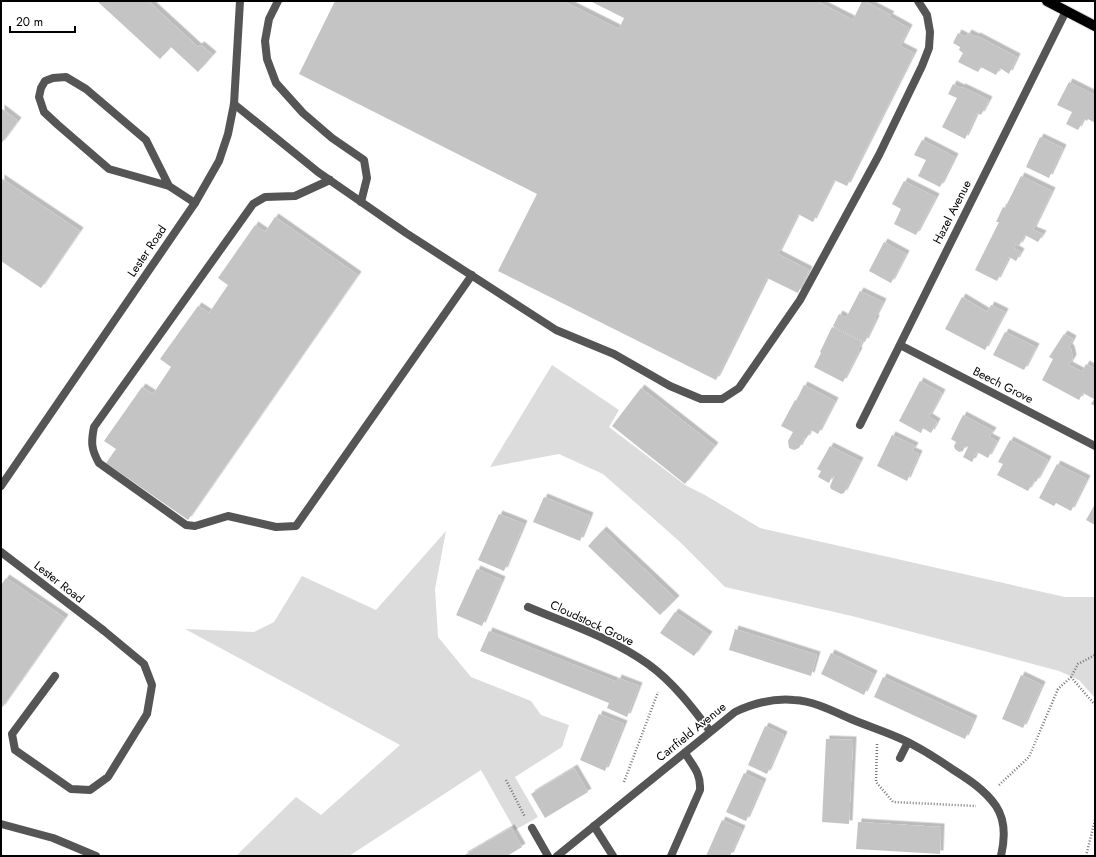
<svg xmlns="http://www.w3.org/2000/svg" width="1096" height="857" font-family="Jost,sans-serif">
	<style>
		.green { fill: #dcdcdc }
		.building { fill: #c4c4c4; filter: url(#shadow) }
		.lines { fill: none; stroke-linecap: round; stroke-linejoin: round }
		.primary-casing { stroke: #dbdbdb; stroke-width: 12 }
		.path { stroke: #777; stroke-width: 2.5; stroke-dasharray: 1 2; stroke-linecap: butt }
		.service { stroke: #555; stroke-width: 8 }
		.minor { stroke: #555; stroke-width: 8 }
		.primary { stroke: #000; stroke-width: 10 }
		.labels { text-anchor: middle; stroke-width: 3; stroke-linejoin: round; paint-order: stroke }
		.street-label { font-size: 12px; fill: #000; stroke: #fff }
	</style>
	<defs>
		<filter id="shadow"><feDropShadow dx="3.5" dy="-3.5" stdDeviation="0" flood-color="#0004"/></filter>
	</defs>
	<rect width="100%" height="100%" fill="#fff"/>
	<!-- green -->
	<path class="green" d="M552,365L619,410L609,427L685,485L705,495L760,528L1065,597H1095V698L1079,680L1059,671L852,616L725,587L679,541L603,474L559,454L490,467Z
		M446,531L435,589L438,637L471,677L531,701L541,715L569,725L562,747L515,777L538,817L515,830L481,770L349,856H236L296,797L321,815L400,745L185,629L254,632L274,622L302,576L376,610Z"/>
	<!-- building -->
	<path class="building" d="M97,1H148L198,47L201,45L213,55L198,72L171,47L160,59Z
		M335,1H563L619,29L624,18L590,1H816L853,20L862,1H864L891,15L889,17L909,28L900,46L914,53L847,186L834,180L813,222L798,214L778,254L809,270L798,293L767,278L716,380L498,271L537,194L299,74Z
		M958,33L966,37L968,33L976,37L977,36L1017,57L1009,74L1000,68L996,75L981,67L978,72L958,62L963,53L959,50L960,47L953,43Z
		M1069,82L1095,95V123L1088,119L1087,121L1084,119L1078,130L1066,124L1072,112L1057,105Z
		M953,84L961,88L962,87L989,100L981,115L977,113L965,139L942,127L957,98L948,94Z
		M1,108L18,121L1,144Z
		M1040,137L1063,148L1049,178L1026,167Z
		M922,140L955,157L940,187L918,176L926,160L914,155Z
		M1021,176L1052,191L1033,230L1043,234L1038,242L1025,235L1019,246L1016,244L1014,248L1021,252L1016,261L1009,257L997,281L975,270L999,222H996L1003,207L1005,208Z
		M1,178L80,231L41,288L1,261Z
		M904,181L936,197L916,235L894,224L901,209L892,204Z
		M275,217L358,275L188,520L106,463L116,449L104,441L142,387L153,394L171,367L160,359L198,306L209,313L228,285L218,278L255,225L265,232Z
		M884,242L906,254L891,283L869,271Z
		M860,291L883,302L875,318L876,319L865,342L833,326L839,314L846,318Z
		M962,297L987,312L991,305L1005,312L985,350L945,329Z
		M832,327L862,342L858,350L859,351L843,382L814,367L821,353L820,352Z
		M1005,332L1036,347L1024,370L993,355Z
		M1064,334L1073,339L1069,347L1071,349L1073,358L1069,365L1082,372L1086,364L1095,369V406L1091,404L1094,399L1083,393L1079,400L1042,380L1053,359L1049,357Z
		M920,381L942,393L929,417L937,422L931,433L923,428L921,433L899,421Z
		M804,385L835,401L818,434L811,430L806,439L804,438L799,448L794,450L789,448L788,441L793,432L781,426L795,400L796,401Z
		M641,388L715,446L685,484L612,426Z
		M963,415L993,431L989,437L997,441L988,458L977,452L972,462L963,457L968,447L965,446L963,451L959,452L955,449L954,446L956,442L951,439Z
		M892,435L915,446L912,451L919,454L907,481L877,466Z
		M1010,440L1048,460L1036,482L1034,481L1028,491L997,475L1003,464L998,462Z
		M830,446L860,461L844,493L841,494L831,489L830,486L834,477L832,476L829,483L818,477L821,471L817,469Z
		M1057,464L1087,479L1071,511L1056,503L1054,506L1039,498Z
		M544,497L590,516L580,541L533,522Z
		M1095,504V525L1086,520Z
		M499,514L524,524L504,571L478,560Z
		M603,530L676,599L660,615L588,546Z
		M477,569L502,580L482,626L456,615Z
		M6,578L65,618L1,709V585Z
		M675,612L709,635L694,656L660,633Z
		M735,629L817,655L811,676L729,650Z
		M489,631L617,682L618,678L639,686L627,717L607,708L609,703L480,651Z
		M831,653L874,674L864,695L821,674Z
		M1021,675L1042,685L1023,728L1002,719Z
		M883,677L974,719L965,739L874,697Z
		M599,714L624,724L605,771L580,760Z
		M765,726L784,735L767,774L748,765Z
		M826,739L853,740L849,824L822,822Z
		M574,768L588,792L545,818L531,794Z
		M744,773L763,782L746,821L726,812Z
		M722,820L742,829L733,849L730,856H706Z
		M858,822L941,827L940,854L856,849Z
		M511,828L522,847L507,856H463Z"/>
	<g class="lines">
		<defs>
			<path id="primary" d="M1047,1L1095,26"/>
		</defs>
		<!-- primary casing -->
		<use href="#primary" class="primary-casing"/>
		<!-- path -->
		<path class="path" d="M1071,677L1095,705
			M877,744L876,782L893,802L976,806
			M506,780L525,817
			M624,782L658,692
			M999,785L1029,757L1058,689L1071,677L1078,664L1095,655
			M1086,856L1095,820"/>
		<!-- service -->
		<path class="service" d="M278,1L269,19L265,41L267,59L276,83L303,113L332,138L364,160L367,178L361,202
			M234,104L318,172L406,233L556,330L614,354L670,386L701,399H722L739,388L800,300L879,155L922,66L929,48L930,32L927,15L918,1
			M330,180L295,196L265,197L253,204L94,427C91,442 91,449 99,463L186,525L195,526L228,516L276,527L296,526L472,275
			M169,186L146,140L86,89L66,77L53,78L45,81L41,88L39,97L44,112L58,125L109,169L169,186L195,203
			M55,676L12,734L15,750L71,789L90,790L108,777L147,714L152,685L144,664L103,630
			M1,824L53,838L96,856
			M594,826L613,856
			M532,828L548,856
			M671,856L700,790C701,773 693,766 685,753"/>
		<!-- minor -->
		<path class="minor" d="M900,345L1095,446
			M860,425L1066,11
			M1,486L195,203L219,161L228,134L234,104L240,1
			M1,552L103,630
			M528,607C568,624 612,638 648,664C673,682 692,707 710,731
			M900,758L908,742
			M557,856L735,712C754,703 773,698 794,700C814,701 833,711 851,719C870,727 890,733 908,742C923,750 938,759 952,769C968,779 985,790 996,806C1006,821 1005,839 1001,856"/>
		<!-- primary -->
		<use href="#primary" class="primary"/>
	</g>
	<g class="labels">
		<!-- street labels -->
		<g class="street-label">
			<text transform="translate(952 212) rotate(-63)" y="4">Hazel Avenue</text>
			<text transform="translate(147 251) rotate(-56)" y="4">Lester Road</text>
			<text transform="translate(1003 385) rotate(27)" y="4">Beech Grove</text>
			<text transform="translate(59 582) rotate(38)" y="4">Lester Road</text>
			<text transform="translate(592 623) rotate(25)" y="4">Cloudstock Grove</text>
			<text transform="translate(691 732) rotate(-39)" y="4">Carrfield Avenue</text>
		</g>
	</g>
	<!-- border -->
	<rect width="1096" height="857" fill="none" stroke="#000000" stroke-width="4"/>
	<!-- scale -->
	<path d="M10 26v6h65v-6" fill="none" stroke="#000000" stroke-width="2"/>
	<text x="16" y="26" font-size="12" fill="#000000" stroke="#ffffff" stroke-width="3" paint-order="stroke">20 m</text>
</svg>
